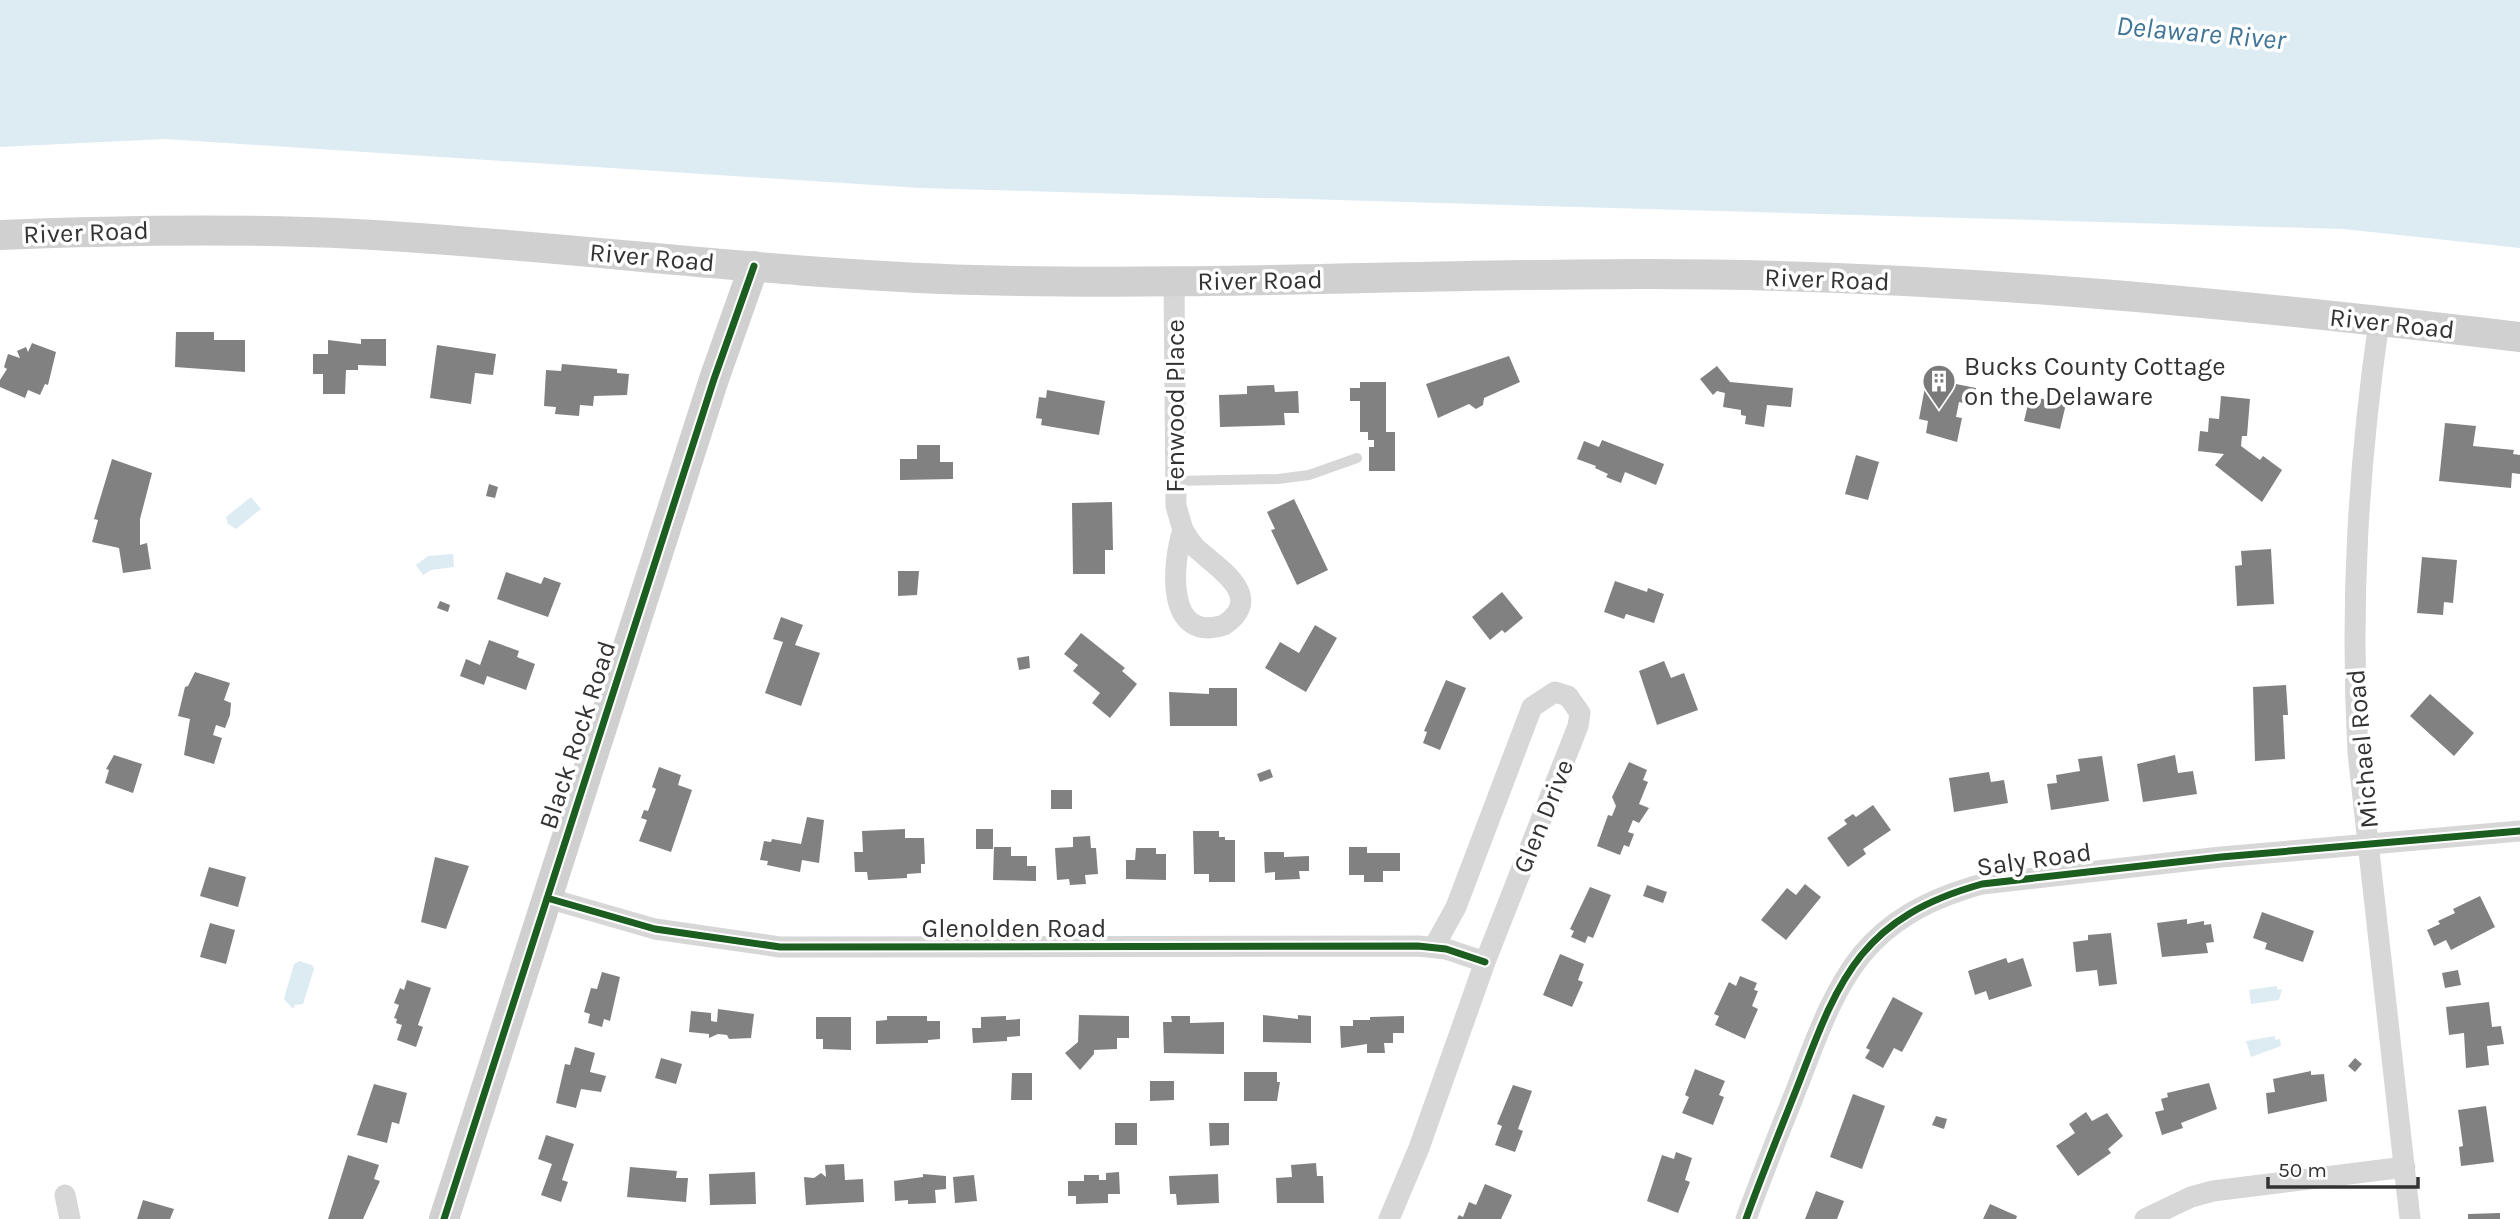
<svg xmlns="http://www.w3.org/2000/svg" width="2520" height="1219" font-family="Karla,sans-serif">
	<style>
		.water { fill: #ddebf3 }
		.building { fill: #818181 }
		.lines { fill: none; stroke-linecap: round; stroke-linejoin: round }
		.lane { stroke: #d7d7d7; stroke-width: 10 }
		.street { stroke: #d7d7d7; stroke-width: 21 }
		.secondary { stroke: #d0d0d0; stroke-width: 30 }
		.cycleway-casing { stroke: #fff; stroke-width: 11 }
		.cycleway { stroke: #1b5e20; stroke-width: 7 }
		.labels { text-anchor: middle; stroke-width: 7; stroke-linejoin: round; paint-order: stroke }
		.street-label { font-size: 26px; fill: #333; stroke: #fff }
		.poi-label { font-size: 26px; fill: #333; stroke: #fff; text-anchor: start }
		.water-label { font-size: 28px; font-style: italic; fill: #3f7597; stroke: #fff }
	</style>
	<rect width="100%" height="100%" fill="#fff"/>
	<!-- water -->
	<path class="water" d="M0,0H2520V248L2344,229L920,188L165,139L0,147Z
		M251,497L261,509L236,529L228,524L226,517Z
		M453,554L454,567L431,570L423,575L416,565L428,556Z
		M299,961L312,965L314,969L303,1004L295,1005L293,1009L284,999L294,964Z
		M2277,986V990L2282,989L2279,1000L2251,1004L2249,990Z
		M2275,1036V1040L2280,1039L2281,1046L2251,1057L2246,1041Z"/>
	<!-- building -->
	<path class="building" d="M176,332H214V340H245V372L175,367Z
		M361,339H386V366L358,365V370H346L345,394H323V374H313V354H328V340L361,344Z
		M32,343L56,352L48,385L45,384L40,395L28,390L25,398L0,387V380L7,369L4,367L8,354L20,358L17,351L26,347L28,352Z
		M437,345L496,354L493,375L475,373L471,404L430,398Z
		M1509,356L1520,382L1484,398L1483,405L1476,409L1469,404L1438,418L1426,384Z
		M562,364L617,369V373L629,374L627,395L594,396L593,406L580,405L579,416L555,414L556,407L544,406L546,370L561,371Z
		M1717,366L1730,382L1793,388L1791,407L1767,405L1764,427L1745,424L1746,416L1741,415V410L1723,407L1725,393L1717,391L1713,395L1700,379Z
		M1928,371L1953,376L1951,383L1976,388L1973,405L1959,402L1956,417L1962,418L1957,442L1926,433L1928,421L1919,419Z
		M1360,382H1386V432H1395V471H1369V447H1374V440H1368V432H1360V401H1350V388H1360Z
		M1274,385L1275,392L1298,391L1299,413H1284L1285,425L1220,427L1219,395L1247,394V386Z
		M1047,390L1105,401L1099,435L1041,425L1042,419L1036,418L1039,397L1046,398Z
		M2030,396L2047,400V397L2066,404L2060,429L2024,421Z
		M2221,396L2250,399L2247,436H2242L2241,446L2260,460L2263,456L2282,470L2262,502L2215,465L2224,454L2198,451L2200,431L2208,432L2209,418L2219,419Z
		M2445,423L2476,426L2473,446L2514,450L2513,454L2520,455V474L2512,473L2511,488L2439,481Z
		M1602,440L1664,464L1656,485L1625,472L1621,483L1606,477L1608,474L1595,468L1596,466L1577,459L1584,441L1599,447Z
		M917,445H940V462H953V479L900,480V459H917Z
		M1856,455L1879,462L1868,500L1845,494Z
		M112,459L152,473L140,519V545L147,543L151,569L123,573L119,548L92,542L98,520L94,519Z
		M489,484L498,487L495,498L486,496Z
		M1294,499L1328,570L1297,585L1271,530L1275,529L1267,512Z
		M1112,502L1113,550H1105V574H1073L1072,503Z
		M2271,549L2274,604L2237,606L2235,566L2242,565L2241,551Z
		M2422,557L2457,560L2453,603L2444,602L2443,615L2417,613Z
		M898,571H919L917,595L898,596Z
		M506,572L541,584L544,577L561,583L548,617L497,599Z
		M1615,581L1647,592L1648,588L1664,594L1654,623L1626,614L1624,619L1604,612Z
		M1502,592L1523,618L1505,633L1502,630L1490,640L1472,617Z
		M440,601L450,605L448,612L437,608Z
		M781,617L803,625L795,645L820,653L801,706L765,693L783,642L773,639Z
		M1315,625L1337,638L1306,692L1265,668L1280,642L1299,653Z
		M1081,633L1125,668L1122,671L1137,684L1110,718L1092,703L1100,693L1073,671L1078,665L1064,654Z
		M489,640L519,651L517,657L535,664L526,690L487,676L484,685L460,676L466,659L480,665Z
		M1029,656L1030,668L1019,670L1017,658Z
		M1664,661L1671,678L1684,673L1698,710L1657,725L1639,671Z
		M195,672L230,683L224,700L231,703L230,715L225,728L216,725L213,735L222,738L214,764L184,755L190,719L178,716L185,687L188,686Z
		M1446,680L1466,688L1440,750L1423,743L1427,732L1424,731Z
		M2286,685L2288,715H2283L2285,759L2255,761L2253,687Z
		M1209,688H1237V726H1170L1169,692L1209,694Z
		M2430,694L2474,733L2454,756L2410,716Z
		M114,755L142,764L133,793L105,783L109,770L106,769Z
		M2175,755L2178,773L2193,771L2197,794L2143,802L2137,764Z
		M2102,756L2109,801L2051,810L2047,784L2057,783L2056,775L2080,771L2078,759Z
		M1629,762L1647,770L1643,780L1648,782L1639,804L1649,808L1639,823L1633,820L1628,832L1634,834L1629,847L1624,845L1620,855L1597,846L1608,815L1612,816L1616,806L1612,797Z
		M659,767L681,775L678,785L692,790L671,852L639,841L647,820L641,818L644,810L648,811L656,789L652,787Z
		M1270,769L1273,777L1260,782L1257,774Z
		M1989,772L1991,782L2004,780L2008,803L1954,812L1949,778Z
		M1051,790H1072V809H1051Z
		M1873,805L1891,830L1863,849L1866,854L1848,867L1827,838L1847,824L1844,820L1853,814L1856,817Z
		M807,817L824,820L819,863L802,860L800,872L767,865L768,861L760,860L764,841L771,842L772,839L801,844Z
		M905,829V838H924L925,864H921V873L907,874V878L868,880L867,872H855L854,852H863L862,831Z
		M976,829H993V849H976Z
		M1193,831H1219V837H1225V840H1235V882H1209V874H1194Z
		M1090,836L1091,848H1096L1098,874L1085,875L1086,884L1070,885L1069,879L1057,880L1055,848L1073,847V837Z
		M994,847H1011V856H1027V866H1036V881L993,880Z
		M1349,847H1367V853H1400V871H1383V882H1364V875H1349Z
		M1136,848H1156V854H1166V880L1126,879V860H1135Z
		M1264,852H1284V857L1309,856V871H1299L1300,879L1275,880V872L1265,873Z
		M435,857L469,866L446,929L421,922Z
		M209,867L246,877L238,907L200,896Z
		M1805,884L1821,897L1786,940L1761,920L1787,888L1796,895Z
		M1647,885L1667,892L1663,903L1643,896Z
		M1590,887L1611,895L1593,938L1588,936L1585,943L1571,937L1574,931L1570,929Z
		M2480,896L2495,927L2451,950L2446,940L2434,946L2427,930L2440,924L2438,921L2455,913L2453,909Z
		M2262,912L2314,931L2303,962L2265,949L2267,943L2253,938Z
		M2187,919V924L2204,921V925L2211,924L2214,942L2206,943L2208,953L2162,957L2157,923Z
		M210,923L235,930L226,964L200,957Z
		M2111,933L2117,984L2099,986L2097,970L2076,972L2073,942L2088,940V935Z
		M1560,954L1584,964L1578,980L1583,982L1572,1007L1543,995Z
		M2006,958L2008,963L2023,958L2032,986L1989,1000L1986,991L1975,995L1968,971Z
		M2458,970L2461,985L2445,988L2442,973Z
		M602,972L620,977L610,1021L604,1019L602,1027L588,1023L590,1014L584,1012L591,988L597,989Z
		M1740,976L1757,983L1754,990L1758,991L1752,1006L1758,1009L1745,1039L1715,1025L1719,1016L1714,1014L1729,982L1736,986Z
		M407,980L431,988L418,1025L423,1027L416,1047L397,1040L402,1025L396,1023L397,1019L394,1018L399,1005L394,1003L400,988L404,990Z
		M1893,997L1923,1013L1902,1052L1894,1048L1883,1068L1865,1058L1870,1050L1866,1048Z
		M2489,1002L2492,1027L2501,1026L2504,1044L2487,1046L2489,1065L2466,1068L2464,1033L2449,1035L2446,1007Z
		M718,1009L754,1014L751,1038L729,1039L727,1035L718,1034L709,1038V1034L689,1032L691,1011L711,1013V1021L717,1022Z
		M1079,1015L1129,1016V1038H1117V1049L1094,1050V1054L1080,1070L1065,1053L1078,1042Z
		M1263,1015L1298,1019V1015L1311,1016V1043L1263,1042Z
		M887,1016H927V1021H940V1039L928,1040V1043L876,1044V1021L887,1020Z
		M1006,1016V1020L1020,1019V1036L1007,1037V1041L973,1043L972,1028H981V1017Z
		M1171,1016H1190V1023L1224,1022V1054L1164,1053L1163,1022H1172Z
		M1404,1016V1033H1393V1043H1384L1385,1053H1367V1044L1341,1048L1340,1026H1353V1020H1370V1017Z
		M816,1017H851V1050L823,1049V1039H816Z
		M575,1047L595,1053L590,1072L606,1076L601,1092L581,1089L576,1108L556,1103L565,1064L570,1065Z
		M661,1058L682,1064L676,1084L655,1078Z
		M2355,1058L2362,1064L2355,1072L2348,1066Z
		M1695,1069L1725,1081L1719,1095L1724,1097L1713,1125L1682,1113L1689,1097L1685,1095Z
		M2311,1071V1075L2324,1074L2327,1101L2268,1114L2266,1093L2275,1092L2273,1079Z
		M1244,1072H1277V1082H1280L1277,1101H1244Z
		M1012,1073H1032V1100H1011Z
		M1150,1081H1174V1100L1150,1101Z
		M2209,1083L2217,1109L2181,1123L2183,1128L2162,1135L2155,1112L2164,1110L2161,1099L2168,1097L2167,1093Z
		M374,1084L407,1093L399,1124L392,1122L387,1143L357,1135Z
		M1513,1085L1532,1091L1518,1129L1523,1131L1515,1152L1495,1145L1502,1126L1497,1124Z
		M1853,1094L1885,1106L1862,1169L1830,1157Z
		M2486,1106L2494,1162L2461,1166L2459,1147L2463,1146L2458,1110Z
		M2086,1112L2092,1121L2107,1113L2123,1136L2108,1149L2111,1153L2078,1176L2056,1146L2075,1133L2069,1124Z
		M1936,1116L1947,1119L1944,1129L1932,1125Z
		M1115,1123H1137V1145H1115Z
		M1209,1123H1229V1145L1210,1146Z
		M546,1135L574,1144L562,1180L568,1182L561,1202L541,1195L552,1164L538,1159Z
		M1676,1152L1692,1158L1685,1180L1690,1182L1678,1213L1647,1201L1662,1155L1674,1159Z
		M348,1155L379,1165L374,1179L380,1181L363,1219H328Z
		M1316,1163L1317,1176H1323L1324,1203H1277L1276,1178L1292,1177L1291,1165Z
		M844,1164L845,1180L863,1179L864,1202L806,1205L804,1177L814,1178L821,1173L826,1177L825,1165Z
		M630,1167L677,1171L676,1178H688L686,1202L627,1197Z
		M755,1172L756,1204L710,1205L709,1174Z
		M1119,1172L1120,1194H1108V1203L1076,1204V1196H1068V1181H1084V1175H1099V1180H1106V1173Z
		M923,1174L946,1176V1189L935,1190L936,1203L908,1204V1200L895,1201L894,1181L923,1177Z
		M1218,1174L1219,1203L1177,1205L1176,1194H1170L1169,1176Z
		M974,1175L977,1201L955,1203L953,1177Z
		M1485,1184L1512,1195L1501,1219H1457L1459,1215L1463,1217L1469,1202L1476,1205Z
		M1816,1191L1844,1201L1837,1219H1805Z
		M143,1200L174,1209L170,1219H137Z
		M1990,1204L2017,1216L2016,1219H1983Z
		M2500,1213V1219H2468V1214Z"/>
	<g class="lines">
		<!-- lane -->
		<path class="lane" d="M1175,481L1278,479L1309,475L1357,458"/>
		<!-- street -->
		<path class="street" d="M1174,282L1176,506L1183,530
			M2379,321C2358,468 2350,604 2358,753L2410,1219
			M1183,530C1187,536 1191,543 1196,548C1216,567 1267,596 1224,625C1165,644 1172,563 1183,530Z
			M547,898L655,929L780,947L1418,946L1446,949L1485,962
			M65,1195L70,1219
			M1389,1219L1419,1148L1485,962L1578,726L1580,713L1568,696L1555,692L1532,707L1456,907L1434,947
			M1746,1219C1763,1172 1782,1126 1800,1080C1840,974 1864,917 1982,884L2221,857L2520,831
			M2145,1219L2191,1197L2213,1191L2405,1167"/>
		<!-- secondary -->
		<path class="secondary" d="M0,235C119,230 236,228 355,234C562,245 768,274 975,280C1199,286 1423,274 1647,274C1939,274 2231,303 2520,337
			M444,1219L714,379L754,266"/>
		<defs>
			<path id="cycleway" d="M547,898L655,929L780,947L1418,946L1446,949L1485,962
				M444,1219L714,379L754,266
				M1746,1219C1763,1172 1782,1126 1800,1080C1840,974 1864,917 1982,884L2221,857L2520,831"/>
		</defs>
		<!-- cycleway casing -->
		<use href="#cycleway" class="cycleway-casing"/>
		<!-- cycleway -->
		<use href="#cycleway" class="cycleway"/>
	</g>
	<!-- icons -->
	<defs>
		<symbol id="building-pin" viewBox="-11 -11 22 30"><path d="M0 17L-7.5 6A9.5 9.5 0 1 1 7.5 6Z" fill="#7a7a7a" stroke="#fff"/><path d="M-4-6H4V6H1V3H-1V6H-4ZM-2.5-4.3h1.7v1.8h-1.7ZM.8-4.3h1.7v1.8H.8ZM-2.5-1h1.7V.8h-1.7ZM.8-1h1.7V.8H.8Z" fill="#fff"/></symbol>
	</defs>
	<g fill-rule="evenodd">
		<use href="#building-pin" x="1920" y="362" width="38" height="52"/>
	</g>
	<g class="labels">
		<!-- street labels -->
		<g class="street-label">
			<text transform="translate(86 232) rotate(-2)" y="9">River Road</text>
			<text transform="translate(652 257) rotate(5)" y="9">River Road</text>
			<text transform="translate(1827 279) rotate(2)" y="9">River Road</text>
			<text transform="translate(1260 280) rotate(-1)" y="9">River Road</text>
			<text transform="translate(2392 323) rotate(6)" y="9">River Road</text>
			<text transform="translate(1175 406) rotate(-90)" y="9">Fenwood Place</text>
			<text transform="translate(577 735) rotate(-72)" y="9">Black Rock Road</text>
			<text transform="translate(2362 749) rotate(-95)" y="9">Michael Road</text>
			<text transform="translate(1543 816) rotate(-68)" y="9">Glen Drive</text>
			<text transform="translate(2034 859) rotate(-8)" y="9">Saly Road</text>
			<text x="1014" y="937">Glenolden Road</text>
		</g>
		<!-- poi labels -->
		<g class="poi-label">
			<text x="1964" y="375">Bucks County Cottage<tspan x="1964" dy="30">on the Delaware</tspan></text>
		</g>
		<!-- water labels -->
		<g class="water-label">
			<text transform="translate(2201 32) rotate(5)" y="10">Delaware River</text>
		</g>
	</g>
	<!-- scale -->
	<path d="M2268 1177v10h150v-10" fill="none" stroke="#333333" stroke-width="3.5"/>
	<text x="2278" y="1177" font-size="21" fill="#333333" stroke="#ffffff" stroke-width="5" paint-order="stroke">50 m</text>
</svg>
